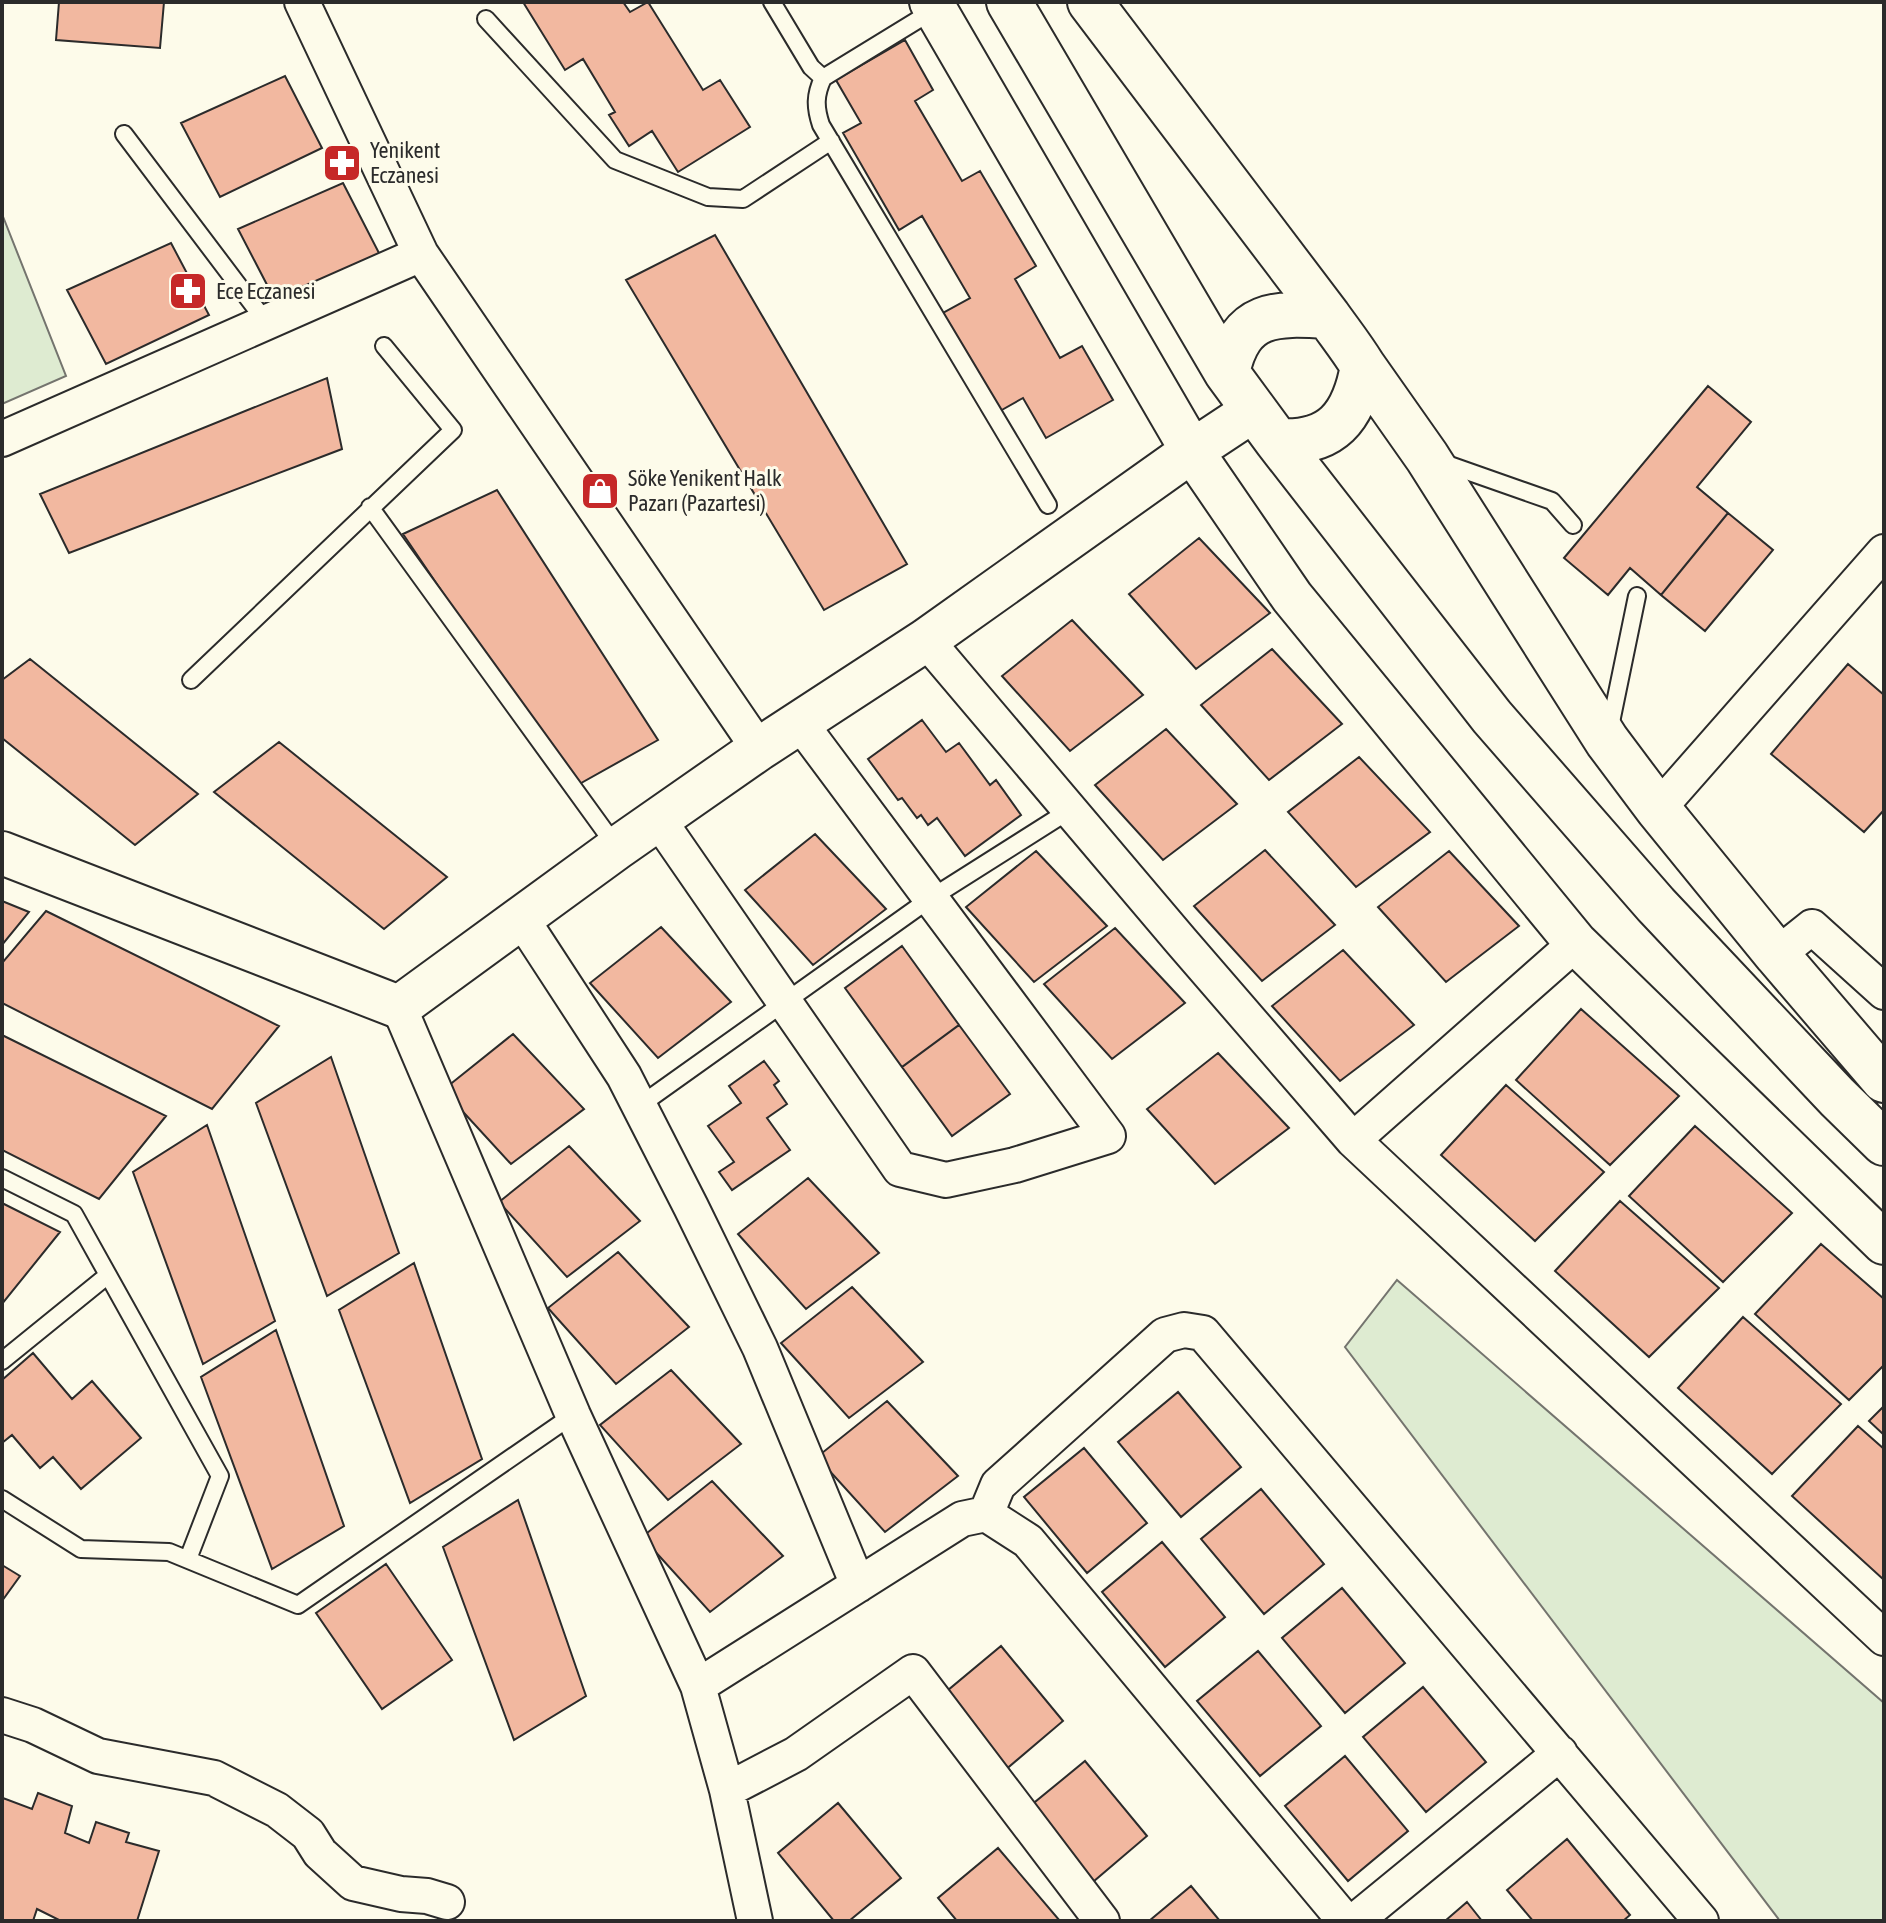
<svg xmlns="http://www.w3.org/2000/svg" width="1886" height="1923" font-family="'Asap Condensed',sans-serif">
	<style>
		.green { fill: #deebd1; stroke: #74746e; stroke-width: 2 }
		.building { fill: #f2b8a0; stroke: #2b2b2b; stroke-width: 2 }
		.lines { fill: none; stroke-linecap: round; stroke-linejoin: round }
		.service-casing { stroke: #2b2b2b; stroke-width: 20 }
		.minor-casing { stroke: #2b2b2b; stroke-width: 38 }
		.tertiary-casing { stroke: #2b2b2b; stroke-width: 46 }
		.secondary-casing { stroke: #2b2b2b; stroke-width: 48 }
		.service { stroke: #fdfbea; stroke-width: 16 }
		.minor { stroke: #fdfbea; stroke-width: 34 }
		.tertiary { stroke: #fdfbea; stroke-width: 42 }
		.secondary { stroke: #fdfbea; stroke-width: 44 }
		.labels { text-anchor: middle; stroke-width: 6; stroke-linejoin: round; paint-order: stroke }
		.poi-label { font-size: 22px; fill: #2b2b2b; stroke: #fdfbea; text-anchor: start }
	</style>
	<rect width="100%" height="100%" fill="#fdfbea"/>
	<!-- green -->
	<path class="green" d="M2,214L66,376L2,404Z
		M1397,1280L1884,1703V1921H1780L1345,1347Z"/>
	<!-- building -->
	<path class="building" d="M59,2H164L160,48L56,40Z
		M523,2H623L630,12L648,2L703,90L720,80L750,127L678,172L652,131L629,146L609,115L615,112L583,59L565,70Z
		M905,40L933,90L915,101L962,181L980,171L1036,266L1015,279L1060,358L1082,346L1113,400L1046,438L1023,398L1000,411L943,313L970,298L922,216L899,230L843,133L861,123L836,80Z
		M285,76L322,148L220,197L181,123Z
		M343,183L380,255L277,304L238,229Z
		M715,235L907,564L824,610L626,280Z
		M171,243L209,315L106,364L67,290Z
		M327,378L342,449L69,553L40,494Z
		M1708,386L1751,422L1697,487L1728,513L1661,595L1630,568L1608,595L1564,558Z
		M497,490L658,740L574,787L403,534Z
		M1728,513L1773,550L1705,631L1661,595Z
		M1199,538L1270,613L1196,669L1129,594Z
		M1072,620L1143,695L1070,751L1002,676Z
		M1272,649L1342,724L1269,780L1201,705Z
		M30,659L198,794L135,845L2,738V680Z
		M1848,664L1884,695V810L1864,832L1771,754Z
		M922,720L946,752L959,743L990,785L996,780L1021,815L965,856L937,818L928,825L921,815L917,818L902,798L898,800L868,759Z
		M1166,729L1237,804L1163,860L1095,785Z
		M279,742L447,877L384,929L214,792Z
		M1359,757L1430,832L1356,887L1288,812Z
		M815,834L886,909L813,965L745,890Z
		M1265,850L1335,925L1262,981L1194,906Z
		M1036,851L1107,926L1034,982L966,907Z
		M1449,851L1519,926L1446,982L1378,907Z
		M2,901L29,912L2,945Z
		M46,911L279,1026L212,1109L2,1003V963Z
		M661,927L731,1002L658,1058L590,983Z
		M1115,928L1185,1003L1112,1059L1044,984Z
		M902,946L959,1025L902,1067L845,988Z
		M1343,950L1414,1025L1340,1081L1272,1006Z
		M1581,1009L1679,1096L1610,1165L1516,1080Z
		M959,1025L1010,1094L952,1136L902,1067Z
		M513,1034L584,1109L511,1164L443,1090Z
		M2,1035L166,1116L99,1199L2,1150Z
		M1218,1053L1289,1128L1215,1184L1147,1109Z
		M331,1057L399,1253L327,1296L256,1103Z
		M764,1061L779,1081L774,1085L787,1104L767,1118L790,1150L732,1190L719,1172L734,1162L708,1126L741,1103L729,1086Z
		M1506,1085L1604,1172L1535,1241L1441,1155Z
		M207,1125L275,1321L203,1364L133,1172Z
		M1695,1126L1792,1213L1723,1282L1629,1196Z
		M569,1146L640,1221L567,1277L499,1202Z
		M808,1178L879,1253L806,1309L738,1234Z
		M1620,1201L1719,1288L1649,1357L1555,1271Z
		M2,1203L60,1232L2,1304Z
		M1821,1244L1884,1299V1365L1849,1400L1755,1314Z
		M618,1252L689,1327L616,1384L548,1308Z
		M414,1263L482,1459L410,1503L339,1310Z
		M852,1287L923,1362L849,1418L781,1343Z
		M1743,1317L1841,1404L1772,1474L1678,1388Z
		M276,1330L344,1526L272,1569L201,1377Z
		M33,1353L72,1399L92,1381L141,1438L81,1489L53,1457L40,1468L12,1435L2,1443V1380Z
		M671,1370L741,1444L668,1500L600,1425Z
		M1178,1392L1241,1467L1181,1517L1118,1442Z
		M887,1401L958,1476L885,1532L817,1457Z
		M1884,1406V1435L1869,1421Z
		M1858,1426L1884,1449V1580L1792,1496Z
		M1084,1448L1147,1523L1087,1573L1024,1497Z
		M712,1481L783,1556L710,1612L642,1537Z
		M1261,1489L1324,1564L1264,1614L1201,1539Z
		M518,1500L586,1696L514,1740L443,1547Z
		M1162,1542L1225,1617L1165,1667L1102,1592Z
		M386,1564L452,1660L382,1709L316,1613Z
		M2,1565L20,1576L2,1601Z
		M1342,1588L1405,1663L1345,1713L1282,1638Z
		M1001,1646L1063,1721L1004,1771L941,1696Z
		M1258,1651L1321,1726L1260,1776L1197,1701Z
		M1423,1687L1486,1762L1426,1812L1363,1737Z
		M1345,1756L1408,1831L1348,1881L1285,1806Z
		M1085,1761L1147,1836L1087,1887L1024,1811Z
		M38,1793L72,1806L65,1833L89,1843L96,1822L129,1833L126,1842L159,1851L137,1921H61L37,1909L33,1921H2V1800L3,1798L32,1809Z
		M838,1803L901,1878L849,1921H834L778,1853Z
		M1567,1839L1630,1915L1623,1921H1533L1507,1890Z
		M998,1848L1060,1921H957L938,1898Z
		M1191,1886L1220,1921H1149Z
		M1467,1902L1482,1921H1445Z"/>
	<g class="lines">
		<defs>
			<path id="service" d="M772,2L811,67L823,78
				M934,10L823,78C815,95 815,107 821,125L1048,505
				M486,19L615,160L708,197L743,199L831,141
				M124,134L266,322
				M1441,462L1552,501L1573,525
				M370,507L617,848
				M191,680L453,430L384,346
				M1609,732L1637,596
				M639,1106L931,898L1070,810
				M2,1178L74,1214L220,1476L188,1559
				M2,1361L108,1275
				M2,1499L81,1549L169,1552L298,1605L573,1415"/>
			<path id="minor" d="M302,2L421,254L759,749
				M2,439L421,254
				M926,640L1181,941L1353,1140L1884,1638
				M1658,809L1884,552
				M658,819L900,1169L946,1180L1015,1165L1108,1136L800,723
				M521,918L624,1076L691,1207L760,1348L858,1585
				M1777,955L1812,927L1884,992
				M399,1007L573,1415L698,1686L727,1790L755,1921
				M1353,1140L1576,943
				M986,1514L998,1485L1165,1335L1184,1330L1203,1333L1701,1921
				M698,1686L962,1519L986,1514L1028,1541L1345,1921
				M2,1715L33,1725L98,1756L214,1778L277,1810L308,1834L320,1853L353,1883L401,1894L427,1896L447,1902
				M727,1790L796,1754L913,1672L1102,1921
				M1355,1921L1560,1753"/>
			<path id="tertiary" d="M931,2L1192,451L1292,597L1576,943L1884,1243
				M2,853L399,1007L617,848L759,749L926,640L1192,451L1254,410"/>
			<path id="secondary" d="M1009,2L1227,373
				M1090,2L1328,316C1340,333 1352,348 1363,366C1354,417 1332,445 1277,441L1227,373C1240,311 1275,313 1328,316
				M1363,366L1427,457L1607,741L1658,809L1777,955L1884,1080
				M1277,441L1492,717L1656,905L1837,1097L1884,1143"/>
		</defs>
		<!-- service casing -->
		<use href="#service" class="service-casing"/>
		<!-- minor casing -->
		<use href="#minor" class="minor-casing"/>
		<!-- tertiary casing -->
		<use href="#tertiary" class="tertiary-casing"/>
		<!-- secondary casing -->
		<use href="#secondary" class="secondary-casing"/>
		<!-- service -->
		<use href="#service" class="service"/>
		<!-- minor -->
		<use href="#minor" class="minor"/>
		<!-- tertiary -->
		<use href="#tertiary" class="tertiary"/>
		<!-- secondary -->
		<use href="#secondary" class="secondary"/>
	</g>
	<!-- icons -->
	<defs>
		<symbol id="pharmacy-square" viewBox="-11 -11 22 22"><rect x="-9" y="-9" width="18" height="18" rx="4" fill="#c62828" stroke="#fdfbea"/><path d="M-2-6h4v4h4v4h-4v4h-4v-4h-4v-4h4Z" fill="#fff"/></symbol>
		<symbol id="shop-square" viewBox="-11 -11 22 22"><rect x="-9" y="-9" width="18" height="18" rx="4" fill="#c62828" stroke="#fdfbea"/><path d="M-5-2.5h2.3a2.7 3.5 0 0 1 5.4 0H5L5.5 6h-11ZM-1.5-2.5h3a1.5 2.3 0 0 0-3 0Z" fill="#fff"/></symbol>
	</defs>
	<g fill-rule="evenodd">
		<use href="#pharmacy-square" x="320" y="141" width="44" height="44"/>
		<use href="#pharmacy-square" x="166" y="269" width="44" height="44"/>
		<use href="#shop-square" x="578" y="469" width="44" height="44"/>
	</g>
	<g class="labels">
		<!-- poi labels -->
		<g class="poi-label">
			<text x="370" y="158">Yenikent<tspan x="370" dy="25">Eczanesi</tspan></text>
			<text x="216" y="299">Ece Eczanesi</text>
			<text x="628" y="486">Söke Yenikent Halk<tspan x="628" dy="25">Pazarı (Pazartesi)</tspan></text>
		</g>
	</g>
	<!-- border -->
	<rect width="1886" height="1923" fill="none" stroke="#2b2b2b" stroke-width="8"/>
</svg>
